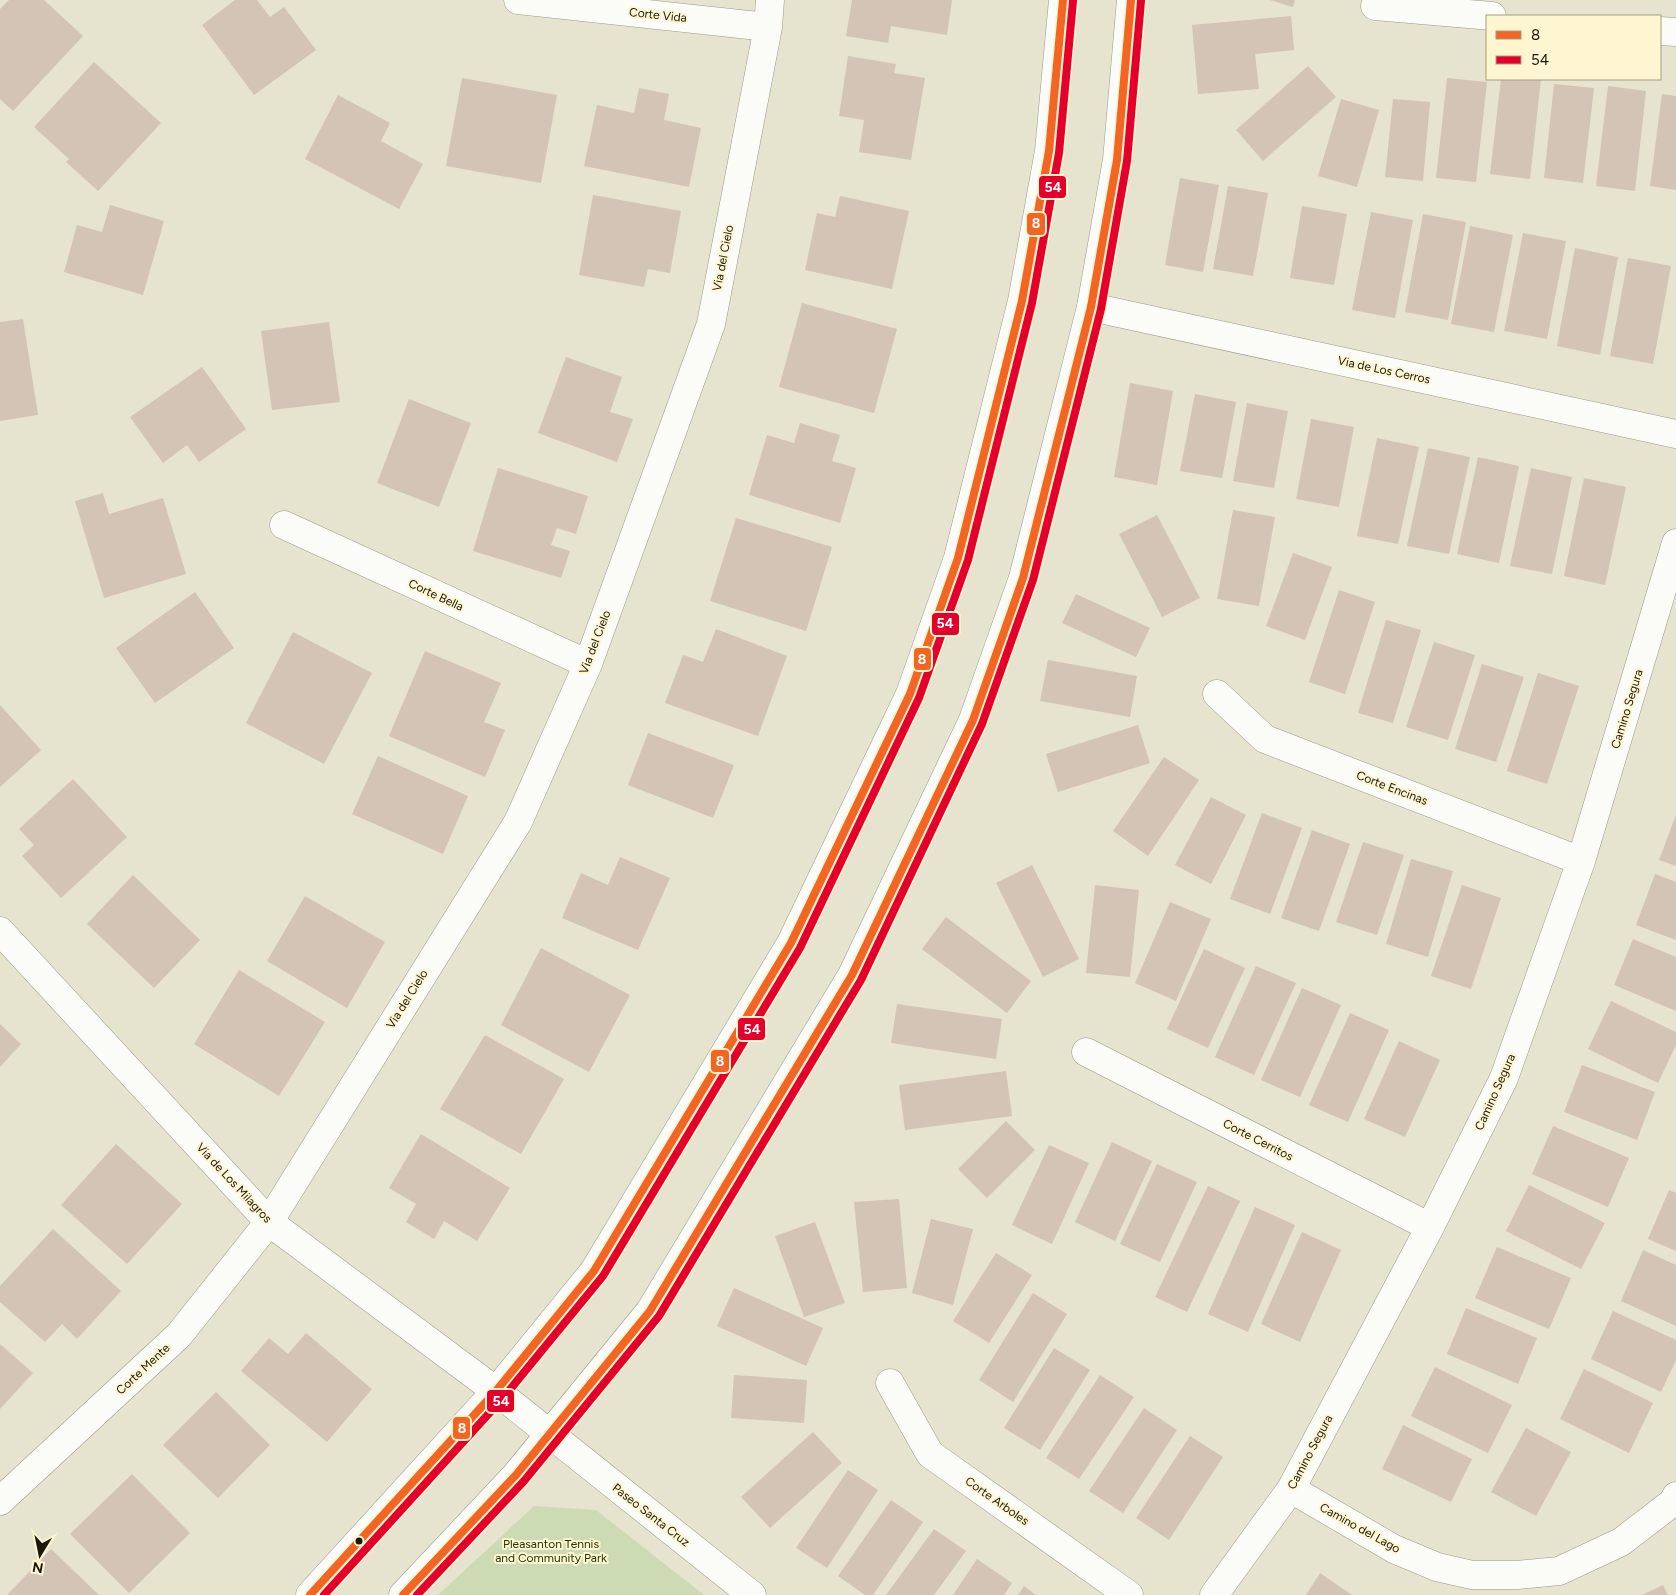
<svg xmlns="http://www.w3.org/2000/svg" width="1676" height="1595" font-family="Figtree,sans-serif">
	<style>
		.green { fill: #ccdbb4 }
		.building { fill: #d4c4b6 }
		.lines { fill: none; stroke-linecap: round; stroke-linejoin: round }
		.minor-casing { stroke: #9c9a8a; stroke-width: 29 }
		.secondary-casing { stroke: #9c9a8a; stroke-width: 29 }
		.minor { stroke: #fbfbf8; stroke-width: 28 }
		.secondary { stroke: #fbfbf8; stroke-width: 28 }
		.bus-1-casing { stroke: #fef6d1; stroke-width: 11 }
		.bus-2-casing { stroke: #fef6d1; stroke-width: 11 }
		.bus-1 { stroke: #f26522; stroke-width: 8 }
		.bus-2 { stroke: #e4002b; stroke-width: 8 }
		.bus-dot { fill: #1b180b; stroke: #fef6d1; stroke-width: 2 }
		.labels { text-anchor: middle; stroke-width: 4; stroke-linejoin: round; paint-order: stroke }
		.street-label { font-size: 12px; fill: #1b180b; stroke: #fef6d1 }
		.park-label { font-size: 12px; fill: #203706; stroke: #fef6d1 }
		.line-badge { stroke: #fef6d1; stroke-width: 2 }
		.badge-label { font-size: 14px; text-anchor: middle; font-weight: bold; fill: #fff }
	</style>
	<rect width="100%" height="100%" fill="#e6e3ce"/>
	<!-- green -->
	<path class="green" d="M534,1506L596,1510L704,1595H438Z"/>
	<!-- building -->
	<path class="building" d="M9,0H44L83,36L13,111L0,99V9Z
		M235,0H257L270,17L284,7L316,50L254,95L202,25Z
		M852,0H952L947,35L891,26L888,43L846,36Z
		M1270,0H1295L1293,7Z
		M1291,16L1294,50L1255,54L1259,89L1198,94L1192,25Z
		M848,56L896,64L894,73L925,78L911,160L859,152L864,120L839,116Z
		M94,62L161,123L98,191L66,162L69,159L34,127Z
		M1308,66L1336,97L1263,161L1236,130Z
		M462,78L557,95L541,183L446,166Z
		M1447,78L1487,82L1476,182L1436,178Z
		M1501,79H1541L1530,179L1490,174Z
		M1554,84L1594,88L1583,183L1544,178Z
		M1608,86L1646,91L1635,191L1596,186Z
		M639,88L669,94L664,120L701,128L689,187L584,166L597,105L634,113Z
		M1662,94L1676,96V190L1650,186Z
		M338,95L390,123L381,141L423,164L399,209L305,159Z
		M1341,99L1379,110L1357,187L1318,176Z
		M1393,99L1430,102L1423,181L1385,177Z
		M1180,178L1219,185L1203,272L1165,265Z
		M1228,186L1268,193L1253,276L1213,269Z
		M593,195L681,211L670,273L648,269L644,287L579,275Z
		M840,196L909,211L892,289L805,270L817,213L835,217Z
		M110,205L164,221L143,295L64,272L77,225L102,232Z
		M1302,206L1347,214L1334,285L1290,278Z
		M1371,212L1413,220L1395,318L1352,310Z
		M1423,214L1466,222L1448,320L1405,312Z
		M1470,226L1513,235L1494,332L1451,324Z
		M1523,233L1566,241L1547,339L1504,331Z
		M1575,248L1618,257L1600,355L1557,346Z
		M1628,258L1671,266L1653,364L1610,356Z
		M802,303L897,329L874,413L779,387Z
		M23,319L38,415L0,421V322Z
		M329,322L340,402L272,410L261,331Z
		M566,357L622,377L610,412L633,419L617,462L538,433Z
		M202,367L246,429L199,462L187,445L163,463L130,417Z
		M1130,383L1173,391L1157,485L1114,477Z
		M1195,394L1236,402L1222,478L1180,471Z
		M409,399L471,423L439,507L377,483Z
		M1247,403L1288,411L1274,488L1233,481Z
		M1311,419L1354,427L1339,507L1296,499Z
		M800,423L840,435L832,461L856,468L840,523L749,495L767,435L794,443Z
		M1377,438L1419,447L1398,544L1357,536Z
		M1428,448L1470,457L1449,554L1407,546Z
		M1478,457L1519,466L1499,563L1457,554Z
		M498,468L588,496L576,534L557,528L551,545L570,551L561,578L473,551Z
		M1531,468L1572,477L1552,574L1510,566Z
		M1584,478L1626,487L1605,585L1564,576Z
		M103,493L109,514L163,498L186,574L104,598L75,501Z
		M1233,510L1275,517L1259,606L1217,599Z
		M1157,515L1200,598L1162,617L1119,534Z
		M736,518L832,547L806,631L710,601Z
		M1293,553L1332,567L1305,640L1266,626Z
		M1339,590L1375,602L1345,694L1309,682Z
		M195,592L234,648L155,703L116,648Z
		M1076,594L1150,628L1136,657L1062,623Z
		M1386,620L1421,630L1393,723L1358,713Z
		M716,629L787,656L758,736L665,703L683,655L703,662Z
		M293,632L372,673L324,764L246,723Z
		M1434,642L1475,655L1448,740L1406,727Z
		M425,651L501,683L484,722L505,730L485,777L389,736Z
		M1048,660L1137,676L1130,717L1040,701Z
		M1482,664L1524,677L1496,762L1455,749Z
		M1538,673L1579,686L1547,784L1507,771Z
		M0,705L41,750L0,787Z
		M1138,725L1150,763L1058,792L1046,754Z
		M648,733L734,765L713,818L628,785Z
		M378,756L468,796L443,854L352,814Z
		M1164,757L1199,780L1148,856L1113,831Z
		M73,779L127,837L61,898L22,856L34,845L19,829Z
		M1211,797L1246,815L1211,884L1175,865Z
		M1262,813L1302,828L1270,914L1230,899Z
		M1676,815V866L1659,860Z
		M1312,830L1350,844L1319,931L1281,918Z
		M1363,842L1404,855L1377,935L1336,922Z
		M620,857L670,878L638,950L562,918L581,873L608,885Z
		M1411,859L1453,871L1428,957L1386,944Z
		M1032,865L1079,959L1043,977L996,883Z
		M1655,874L1676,882V940L1636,925Z
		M133,875L200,940L154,988L87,924Z
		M1095,885L1139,890L1130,977L1086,973Z
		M1462,885L1501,898L1471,989L1431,976Z
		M305,896L385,942L347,1008L267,961Z
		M1170,902L1211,919L1176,1001L1135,983Z
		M946,917L1031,981L1007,1013L922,949Z
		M1633,939L1676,957V1011L1614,985Z
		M541,948L630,995L589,1072L501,1025Z
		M1204,949L1245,968L1208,1048L1167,1029Z
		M1256,966L1296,983L1254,1075L1215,1057Z
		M239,970L325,1022L279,1096L194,1044Z
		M1302,988L1341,1005L1300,1097L1261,1080Z
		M1611,1001L1676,1032V1045L1658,1083L1588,1049Z
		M897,1004L1002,1019L996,1059L891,1043Z
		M1350,1013L1389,1030L1348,1122L1309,1105Z
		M0,1024L21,1044L0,1067Z
		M485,1035L564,1079L521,1154L440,1109Z
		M1399,1041L1440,1060L1405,1137L1364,1119Z
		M1582,1065L1655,1092L1637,1140L1564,1112Z
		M1006,1071L1012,1116L905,1130L899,1085Z
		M1006,1121L1035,1150L987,1198L958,1169Z
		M1553,1126L1629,1158L1608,1207L1532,1174Z
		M421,1134L510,1188L477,1241L444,1221L434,1239L406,1222L416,1204L389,1188Z
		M1112,1142L1152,1161L1115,1241L1075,1222Z
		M116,1144L182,1204L127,1264L61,1205Z
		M1049,1145L1089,1163L1052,1244L1012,1225Z
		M1157,1164L1197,1182L1160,1262L1120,1244Z
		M1529,1185L1605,1223L1581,1269L1506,1231Z
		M1208,1186L1240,1201L1187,1312L1155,1297Z
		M1669,1190L1676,1193V1251L1648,1239Z
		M899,1199L907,1288L863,1292L854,1202Z
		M1255,1207L1295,1225L1248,1332L1208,1314Z
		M931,1219L973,1229L953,1305L912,1293Z
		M815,1222L845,1303L804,1317L775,1236Z
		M53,1229L121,1291L77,1339L62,1324L45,1342L0,1302V1286Z
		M1302,1232L1341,1250L1300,1342L1261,1324Z
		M1497,1247L1571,1278L1549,1329L1475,1298Z
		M1643,1250L1676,1265V1326L1621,1301Z
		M996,1253L1032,1275L989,1343L953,1321Z
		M734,1288L823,1328L806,1366L717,1326Z
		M1033,1293L1067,1314L1013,1402L979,1380Z
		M1466,1308L1537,1338L1518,1384L1447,1354Z
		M1613,1311L1676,1340V1360L1661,1392L1591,1359Z
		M306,1333L372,1389L327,1442L241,1371L269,1338L288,1354Z
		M0,1344L33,1373L0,1409Z
		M1054,1348L1090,1370L1040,1450L1004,1428Z
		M1435,1367L1512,1405L1488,1453L1411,1416Z
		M1584,1369L1653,1403L1629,1453L1560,1419Z
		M734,1375L807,1380L804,1423L731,1418Z
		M1100,1375L1134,1397L1079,1479L1046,1458Z
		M216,1392L270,1445L218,1498L163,1445Z
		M1144,1408L1177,1430L1123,1513L1089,1491Z
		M1403,1425L1472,1459L1451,1502L1382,1469Z
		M1526,1428L1571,1452L1536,1516L1491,1492Z
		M813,1432L842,1463L770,1528L741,1497Z
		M1190,1436L1223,1457L1169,1540L1136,1518Z
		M848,1470L878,1490L827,1568L796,1548Z
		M132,1474L190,1533L129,1593L70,1534Z
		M891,1500L923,1522L873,1595H865L838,1576Z
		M934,1529L966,1551L934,1595H886Z
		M51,1549L99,1595H7Z
		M977,1559L1012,1583L1004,1595H953Z
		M1320,1573L1352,1595H1306Z
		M1663,1585L1668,1595H1642Z
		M1024,1586L1036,1595H1018Z"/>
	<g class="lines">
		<defs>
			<path id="minor" d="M518,0L768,27
				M1375,6L1492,16
				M1660,31L1676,32
				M1091,307L1676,434
				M284,525L588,664
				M1217,694L1265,739L1581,861
				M0,931L269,1222L496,1391L752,1595
				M1086,1052L1430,1227
				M890,1383L930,1454L1129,1595
				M1291,1489L1394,1549L1437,1567L1472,1575H1517L1559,1571L1621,1542L1673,1502L1676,1496
				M0,1501L179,1335L269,1222L518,822L588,664L711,324L768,27L770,0
				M1214,1595L1291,1489L1430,1227L1504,1078L1581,861L1676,543"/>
			<path id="secondary" d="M310,1595L496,1391L594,1271L791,943L910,694L958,558L1022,301L1049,151L1063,0
				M403,1595L516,1475L650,1311L852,975L973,720L1023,578L1091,307L1117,160L1131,0"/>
		</defs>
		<!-- minor casing -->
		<use href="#minor" class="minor-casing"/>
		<!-- secondary casing -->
		<use href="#secondary" class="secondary-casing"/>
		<!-- minor -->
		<use href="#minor" class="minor"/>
		<!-- secondary -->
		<use href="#secondary" class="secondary"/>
		<defs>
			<path id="bus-1" d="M310,1595L496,1391L594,1271L791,943L910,694L958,558L1022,301L1049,151L1063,0
				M403,1595L516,1475L650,1311L852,975L973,720L1023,578L1091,307L1117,160L1131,0"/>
			<path id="bus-2" d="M324,1595L503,1398L603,1276L800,948L919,698L968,560L1032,303L1059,153L1073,1
				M417,1595L524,1481L659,1316L861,980L982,724L1033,580L1101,309L1127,161L1141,1"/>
		</defs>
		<!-- bus-1 casing -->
		<use href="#bus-1" class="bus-1-casing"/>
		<!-- bus-2 casing -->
		<use href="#bus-2" class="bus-2-casing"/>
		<!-- bus-1 -->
		<use href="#bus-1" class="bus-1"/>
		<!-- bus-2 -->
		<use href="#bus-2" class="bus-2"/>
	</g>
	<!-- markers -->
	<circle class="bus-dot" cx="359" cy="1541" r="4.5"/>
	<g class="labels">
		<!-- street labels -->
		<g class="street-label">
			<text transform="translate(658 15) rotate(6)" y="4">Corte Vida</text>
			<text transform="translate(723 258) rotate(-79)" y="4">Via del Cielo</text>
			<text transform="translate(1384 370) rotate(12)" y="4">Via de Los Cerros</text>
			<text transform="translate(436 595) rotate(25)" y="4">Corte Bella</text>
			<text transform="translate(595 642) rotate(-69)" y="4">Via del Cielo</text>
			<text transform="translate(1627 709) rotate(-73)" y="4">Camino Segura</text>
			<text transform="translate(1392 788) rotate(21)" y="4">Corte Encinas</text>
			<text transform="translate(407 999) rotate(-58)" y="4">Via del Cielo</text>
			<text transform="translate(1495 1092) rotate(-66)" y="4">Camino Segura</text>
			<text transform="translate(1258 1140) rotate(27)" y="4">Corte Cerritos</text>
			<text transform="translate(234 1183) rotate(47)" y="4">Via de Los Milagros</text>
			<text transform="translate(143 1369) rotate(-43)" y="4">Corte Mente</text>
			<text transform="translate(1310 1452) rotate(-62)" y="4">Camino Segura</text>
			<text transform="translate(997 1501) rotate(35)" y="4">Corte Arboles</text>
			<text transform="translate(651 1515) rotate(38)" y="4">Paseo Santa Cruz</text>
			<text transform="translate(1360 1528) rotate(29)" y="4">Camino del Lago</text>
		</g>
		<!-- park labels -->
		<g class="park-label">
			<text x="551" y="1548">Pleasanton Tennis<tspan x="551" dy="14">and Community Park</tspan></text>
		</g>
	</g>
	<g class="line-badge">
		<rect x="1038" y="175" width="29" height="24" rx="5" fill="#e4002b"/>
		<rect x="1026" y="212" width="20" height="24" rx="5" fill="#f26522"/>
		<rect x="931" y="612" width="29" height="24" rx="5" fill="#e4002b"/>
		<rect x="913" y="647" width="19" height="24" rx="5" fill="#f26522"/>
		<rect x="737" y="1017" width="29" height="24" rx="5" fill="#e4002b"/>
		<rect x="710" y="1049" width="20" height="24" rx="5" fill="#f26522"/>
		<rect x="486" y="1389" width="29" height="24" rx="5" fill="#e4002b"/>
		<rect x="452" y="1416" width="19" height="24" rx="5" fill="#f26522"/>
	</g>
	<g class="badge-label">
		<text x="1053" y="192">54</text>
		<text x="1036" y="228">8</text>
		<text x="945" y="628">54</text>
		<text x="922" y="664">8</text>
		<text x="752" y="1034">54</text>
		<text x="720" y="1066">8</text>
		<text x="501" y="1406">54</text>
		<text x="462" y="1433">8</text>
	</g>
	<!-- legend -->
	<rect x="1486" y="15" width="175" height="65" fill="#fef6d1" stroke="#a39d82"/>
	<rect x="1496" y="31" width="25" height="8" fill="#f26522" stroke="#a39d82"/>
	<text x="1531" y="40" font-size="15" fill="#1b180b">8</text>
	<rect x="1496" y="56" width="25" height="8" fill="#e4002b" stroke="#a39d82"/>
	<text x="1531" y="65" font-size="15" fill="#1b180b">54</text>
	<!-- north arrow -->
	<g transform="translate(40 1555) rotate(190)" stroke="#fef6d1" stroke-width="4" paint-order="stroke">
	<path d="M0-4L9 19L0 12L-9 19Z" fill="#1b180b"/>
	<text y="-8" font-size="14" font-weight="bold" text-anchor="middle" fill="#1b180b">N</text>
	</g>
</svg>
